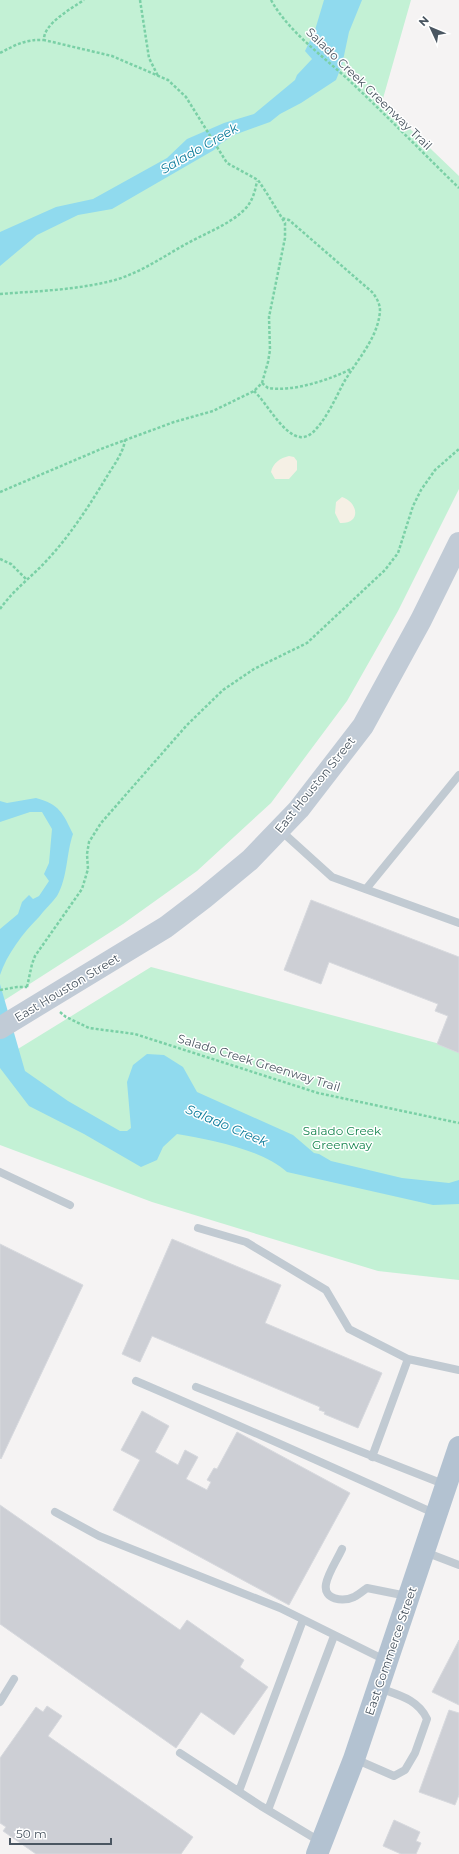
<svg xmlns="http://www.w3.org/2000/svg" width="459" height="1854" font-family="Montserrat,sans-serif">
	<style>
		.green { fill: #c3f1d5 }
		.sand { fill: #f5f0e5 }
		.water { fill: #90daee }
		.building { fill: #cdcfd5; stroke: #d7d9de }
		.lines { fill: none; stroke-linecap: round; stroke-linejoin: round }
		.path { stroke: #7ad0a6; stroke-width: 2.5; stroke-dasharray: 3 2; stroke-linecap: butt }
		.service { stroke: #c1cad2; stroke-width: 8 }
		.secondary { stroke: #c1cbd6; stroke-width: 22 }
		.primary { stroke: #b3c2d1; stroke-width: 22 }
		.labels { text-anchor: middle; stroke-width: 3; stroke-linejoin: round; paint-order: stroke }
		.street-label { font-size: 12px; fill: #4a5661; stroke: #fff }
		.park-label { font-size: 12px; fill: #17864f; stroke: #fff }
		.water-label { font-size: 13px; font-style: italic; fill: #0c7c9b; stroke: #fff }
	</style>
	<rect width="100%" height="100%" fill="#f5f3f3"/>
	<!-- green -->
	<path class="green" d="M0,0H411L382,102L459,176V489L398,611L347,701L271,803L197,871L123,924L0,1003Z
		M151,967L459,1049V1280L378,1271L152,1202L0,1145V1060Z"/>
	<!-- sand -->
	<path class="sand" d="M289,456L294,457L297,461V470L289,479H275L271,472C273,463 280,458 289,456Z
		M342,497C358,502 362,524 340,523L335,513L336,502Z"/>
	<!-- water -->
	<path class="water" d="M324,0H362L349,32L342,65L336,80L301,103L280,114L270,122L234,135L220,144L214,150L112,209L78,215L37,235L0,266V232L56,207L93,199L167,158L187,139L224,123L254,114L295,80L297,75L312,59L305,51L315,30Z
		M36,798C59,804 63,813 73,834C66,854 68,877 57,896C52,903 44,910 39,917C23,933 7,954 0,975V929L18,914L22,902L29,895L33,899L39,896L49,881L44,874L49,863L52,829L42,812H30L0,822V801L7,803Z
		M0,984L25,1071L68,1101L120,1131H127L131,1128L127,1082L133,1065L147,1054L164,1055L183,1067L197,1092L293,1135L314,1153L319,1154L331,1161L402,1178L449,1183L459,1180V1204L433,1205L287,1172C262,1149 210,1140 177,1134L163,1147L157,1160L141,1167L84,1134L29,1106L0,1068Z"/>
	<!-- building -->
	<path class="building" d="M311,900L459,957V1053L437,1044L448,1016L435,1011L438,1004L329,962L321,984L284,970Z
		M172,1239L281,1285L265,1323L382,1373L358,1428L324,1414L325,1412L319,1410L320,1407L152,1336L140,1362L122,1354Z
		M0,1244L83,1285L1,1459L0,1458Z
		M142,1411L169,1426L155,1452L178,1465L185,1450L198,1457L186,1479L207,1490L211,1482L207,1480L214,1468L217,1469L237,1432L350,1493L289,1605L113,1510L140,1460L121,1450Z
		M0,1505L180,1630L187,1620L244,1660L240,1667L268,1687L234,1735L201,1712L176,1748L0,1624Z
		M459,1640V1705L432,1692Z
		M47,1706L62,1716L48,1736L193,1837L181,1854H36L3,1831L6,1827L0,1823V1758L36,1707L43,1712Z
		M449,1710L459,1713V1795L455,1805L419,1792Z
		M394,1820L420,1832L416,1841L421,1843L416,1854H401L383,1846Z"/>
	<g class="lines">
		<!-- path -->
		<path class="path" d="M140,0L149,58L158,76
			M271,0C290,34 326,58 354,85C390,119 424,154 459,188
			M0,53C15,45 26,39 44,40
			M0,294C38,291 78,290 115,280C142,272 164,256 188,243C206,233 228,225 243,211C252,203 255,192 257,181
			M262,383L268,388C293,392 329,380 351,369
			M254,391C267,403 283,435 300,437C306,438 312,434 316,429C328,416 336,397 344,382C357,360 378,338 380,311C380,304 377,298 372,292L289,220L282,218
			M0,492L101,449L174,422L213,411L254,391L262,383L268,362L270,350L269,317L285,238V223L266,192L258,180L227,163L186,97L168,80L112,56L44,40C43,24 72,8 84,0
			M0,559L11,564L27,580
			M0,609C14,589 33,576 49,558C71,534 89,506 106,478C113,466 123,454 125,440
			M27,987L32,964L35,956L82,889L88,869L87,854L89,842L101,823L187,725L223,690L254,669L307,643L385,570L398,553L413,506L421,490L435,470L459,449
			M0,990L17,987H27
			M60,1012L66,1017L89,1028L135,1034L318,1093L459,1123"/>
		<!-- service -->
		<path class="service" d="M280,830L332,877L459,923
			M366,889L459,775
			M0,1172L70,1205
			M198,1228L246,1242L326,1290L349,1329L408,1359
			M136,1381C237,1424 336,1469 436,1514
			M196,1387L446,1485
			M372,1457L408,1359L459,1370
			M55,1512L99,1536L280,1608L387,1661
			M342,1549C337,1560 328,1573 326,1584C323,1600 343,1602 354,1597C358,1595 363,1591 367,1588L407,1596
			M425,1552L459,1565
			M0,1702L14,1679
			M180,1753L261,1806L321,1842
			M355,1759L394,1776L405,1770L415,1753L427,1719C418,1699 398,1695 379,1688
			M239,1791L303,1620
			M268,1810L334,1636"/>
		<!-- secondary -->
		<path class="secondary" d="M0,1028L166,927L204,898L250,860L299,809L363,726L421,620L459,543"/>
		<!-- primary -->
		<path class="primary" d="M317,1854L354,1759L459,1447"/>
	</g>
	<g class="labels">
		<!-- street labels -->
		<g class="street-label">
			<text transform="translate(369 89) rotate(44)" y="4">Salado Creek Greenway Trail</text>
			<text transform="translate(315 785) rotate(-51)" y="4">East Houston Street</text>
			<text transform="translate(67 988) rotate(-31)" y="4">East Houston Street</text>
			<text transform="translate(259 1063) rotate(17)" y="4">Salado Creek Greenway Trail</text>
			<text transform="translate(391 1651) rotate(-71)" y="4">East Commerce Street</text>
		</g>
		<!-- park labels -->
		<g class="park-label">
			<text x="342" y="1135">Salado Creek<tspan x="342" dy="14">Greenway</tspan></text>
		</g>
		<!-- water labels -->
		<g class="water-label">
			<text transform="translate(199 148) rotate(-30)" y="5">Salado Creek</text>
			<text transform="translate(227 1125) rotate(23)" y="5">Salado Creek</text>
		</g>
	</g>
	<!-- north arrow -->
	<g transform="translate(431 28) rotate(314)" stroke="#ffffff" stroke-width="3" paint-order="stroke">
	<path d="M0-3L7 15L0 10L-7 15Z" fill="#4a5661"/>
	<text y="-6" font-size="11" font-weight="bold" text-anchor="middle" fill="#4a5661">N</text>
	</g>
	<!-- scale -->
	<path d="M10 1838v6h101v-6" fill="none" stroke="#4a5661" stroke-width="2"/>
	<text x="16" y="1838" font-size="12" fill="#4a5661" stroke="#ffffff" stroke-width="3" paint-order="stroke">50 m</text>
</svg>
